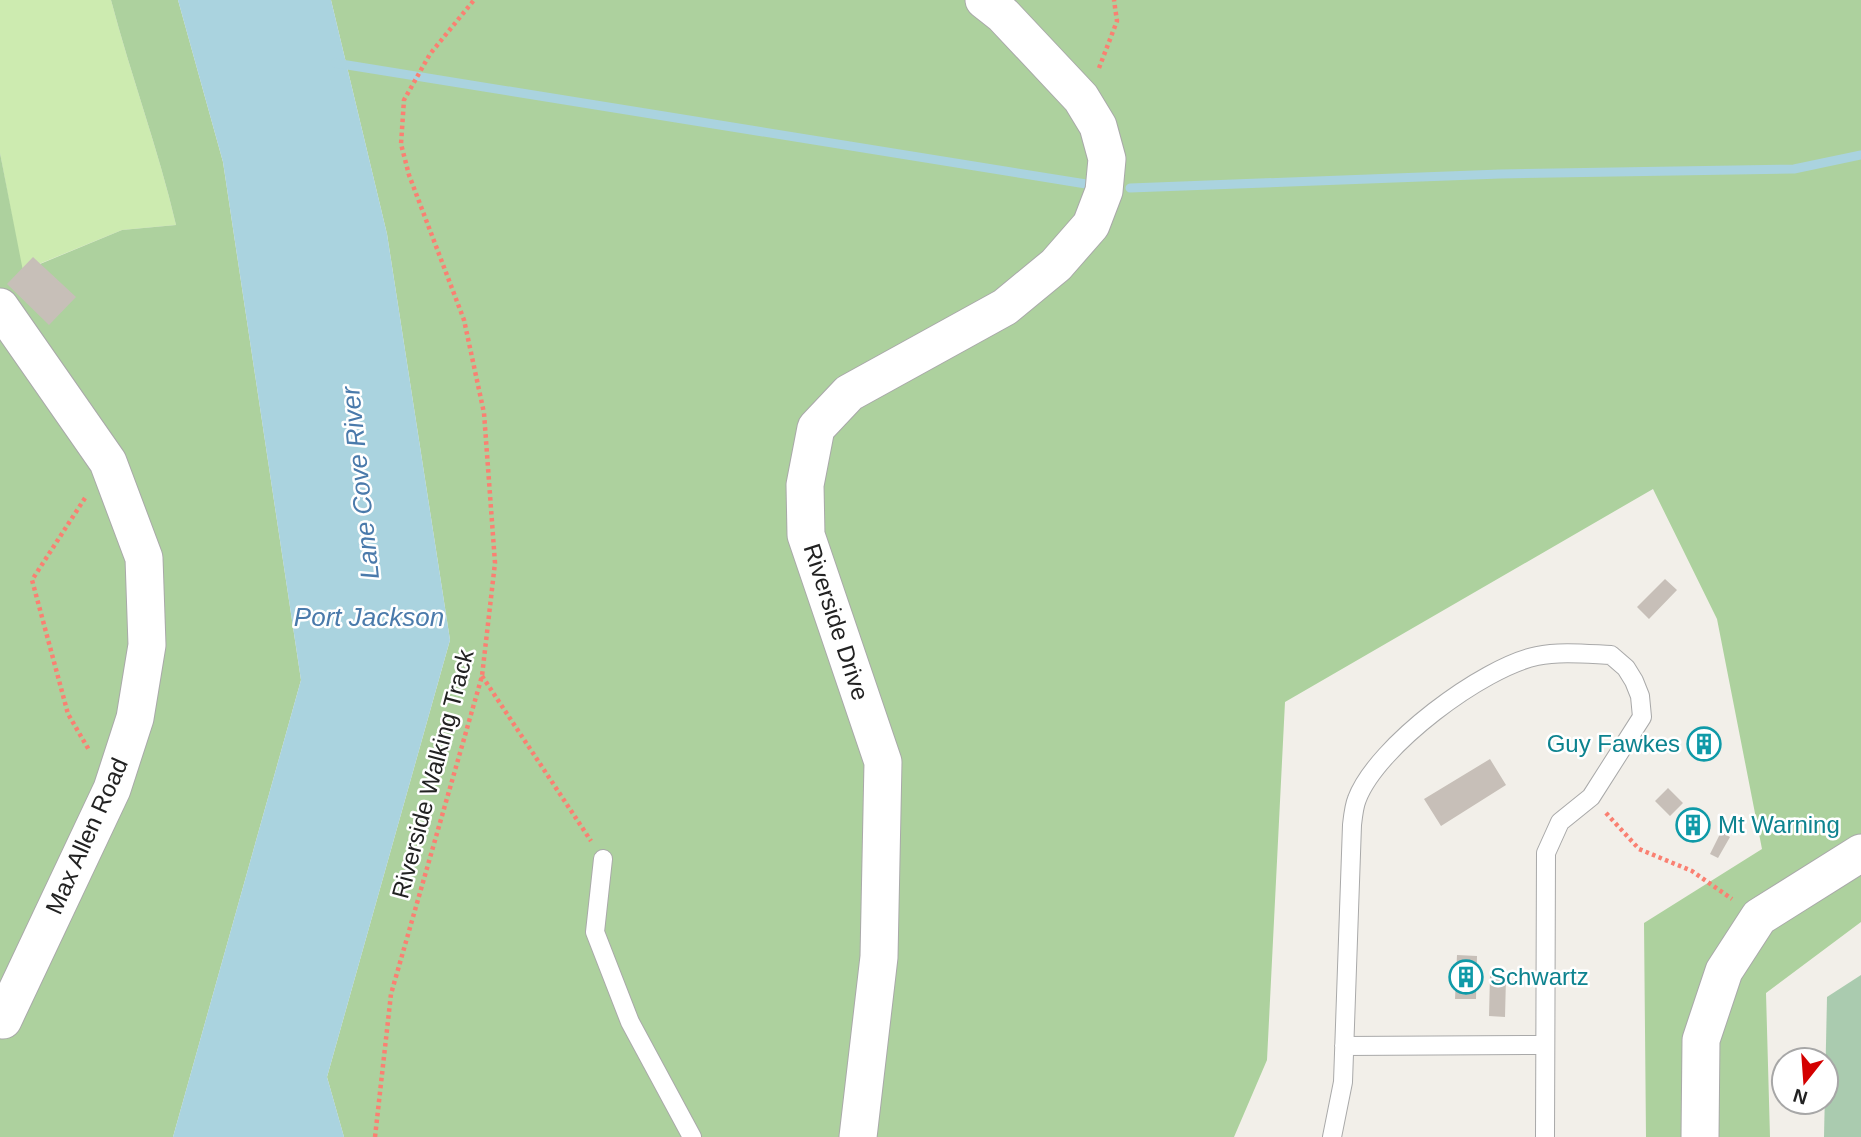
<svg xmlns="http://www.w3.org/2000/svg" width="1861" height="1137" font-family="Arial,sans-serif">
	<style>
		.grass { fill: #cdebb0 }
		.forest { fill: #add19e }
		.cemetery { fill: #aacbaf }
		.water { fill: #aad3df }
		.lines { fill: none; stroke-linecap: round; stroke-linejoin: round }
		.stream { stroke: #aad3df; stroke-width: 9 }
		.building { fill: #c7bfb8 }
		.lane-casing { stroke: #a9a9a9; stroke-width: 20 }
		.street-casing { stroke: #a9a9a9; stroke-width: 39 }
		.path { stroke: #fa8072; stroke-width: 4.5; stroke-dasharray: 3.5 3.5; stroke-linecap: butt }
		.lane { stroke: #fff; stroke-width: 18 }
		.street { stroke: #fff; stroke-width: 37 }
		.labels { text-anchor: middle; stroke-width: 5; stroke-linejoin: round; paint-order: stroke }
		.street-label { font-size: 24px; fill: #222; stroke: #fff }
		.culture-label { font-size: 24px; fill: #0d838f; stroke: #fff; text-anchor: start }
		.water-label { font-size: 26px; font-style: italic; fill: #4a7aab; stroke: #fff }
	</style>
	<rect width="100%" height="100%" fill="#f2efe9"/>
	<!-- grass -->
	<path class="grass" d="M0,0H111C131,76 158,148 176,225L122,230L22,271L0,153Z"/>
	<!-- forest -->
	<path class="forest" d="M111,0H178L223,162L301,680L173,1137H0V153L23,271L122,230L176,225C158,148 131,76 111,0Z
		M331,0H1861V922L1766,993L1770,1137H1646L1644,923L1762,849L1717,619L1653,489L1285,702L1267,1060L1234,1137H344L327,1077L450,640L387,234Z"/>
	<!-- cemetery -->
	<path class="cemetery" d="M1861,975V1137H1824L1827,997Z"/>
	<!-- water -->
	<path class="water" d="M178,0H331L387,234L450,640L327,1077L344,1137H173L301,680L223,162Z"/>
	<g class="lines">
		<!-- stream -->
		<path class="stream" d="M335,63L1086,184
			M1130,188L1500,174L1794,169L1861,155"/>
	</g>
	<!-- building -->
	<path class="building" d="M33,257L76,297L49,325L7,284Z
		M1665,579L1677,590L1649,619L1637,607Z
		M1713,737L1715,749L1695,751L1694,739Z
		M1490,759L1506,785L1441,826L1424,799Z
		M1668,788L1683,803L1670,816L1655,801Z
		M1694,813L1706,823L1693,838L1681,828Z
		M1721,832L1730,837L1718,858L1710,854Z
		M1457,955L1477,956L1476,999H1455Z
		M1490,976L1506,977L1505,1017L1489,1016Z"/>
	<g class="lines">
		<defs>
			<path id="lane" d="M603,859L595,932L630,1022L692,1137
				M1344,1046L1544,1045
				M1332,1137L1343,1082L1352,825C1353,816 1354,806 1357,799C1377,746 1483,667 1537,656C1560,651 1588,654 1611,655L1626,668L1634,681L1640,696L1642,717L1591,797L1560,822L1546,853L1545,1137"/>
			<path id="street" d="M0,307L108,462L144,558L147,645L135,718L112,789L3,1020
				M858,1137L879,957L883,762L806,535L805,485L816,428L849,393L1005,307L1056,265L1091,225L1104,191L1107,159L1098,126L1081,98L1003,15L984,0
				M1700,1137L1701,1040L1724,971L1759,917L1861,853"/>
		</defs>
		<!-- lane casing -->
		<use href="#lane" class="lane-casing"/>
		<!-- street casing -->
		<use href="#street" class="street-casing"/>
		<!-- path -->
		<path class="path" d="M1099,68L1117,21L1114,0
			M85,498L32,580L68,714L89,750
			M482,676L591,841
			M1606,813L1639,849L1692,871L1732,899
			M375,1137L391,994L482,676L495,563L484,413L464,320L409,175L401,144L404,100L430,54L474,0"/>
		<!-- lane -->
		<use href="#lane" class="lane"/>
		<!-- street -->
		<use href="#street" class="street"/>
	</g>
	<!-- icons -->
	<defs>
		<symbol id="building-ring" viewBox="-11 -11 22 22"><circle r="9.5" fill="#fff" stroke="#0f9aa8" stroke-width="1.5"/><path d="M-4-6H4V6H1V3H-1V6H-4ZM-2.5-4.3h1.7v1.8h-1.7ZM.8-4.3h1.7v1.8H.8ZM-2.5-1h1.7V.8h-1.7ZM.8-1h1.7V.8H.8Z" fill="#0f9aa8"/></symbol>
	</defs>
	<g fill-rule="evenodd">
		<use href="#building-ring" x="1685" y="725" width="38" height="38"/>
		<use href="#building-ring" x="1674" y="806" width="38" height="38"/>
		<use href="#building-ring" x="1447" y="958" width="38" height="38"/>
	</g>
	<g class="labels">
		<!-- street labels -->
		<g class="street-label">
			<text transform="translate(836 622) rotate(72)" y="8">Riverside Drive</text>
			<text transform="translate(433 774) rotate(-75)" y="8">Riverside Walking Track</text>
			<text transform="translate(87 836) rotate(-66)" y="8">Max Allen Road</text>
		</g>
		<!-- culture labels -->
		<g class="culture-label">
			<text x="1680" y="752" text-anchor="end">Guy Fawkes</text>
			<text x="1718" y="833">Mt Warning</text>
			<text x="1490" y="985">Schwartz</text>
		</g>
		<!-- water labels -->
		<g class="water-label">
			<text transform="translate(360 483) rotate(-96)" y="9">Lane Cove River</text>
			<text x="369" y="626">Port Jackson</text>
		</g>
	</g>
	<!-- north arrow -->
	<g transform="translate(1805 1081) rotate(197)"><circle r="33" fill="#ffffff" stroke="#a7a7a7" stroke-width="2"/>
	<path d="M0-5L12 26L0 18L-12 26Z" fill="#d40000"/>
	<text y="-10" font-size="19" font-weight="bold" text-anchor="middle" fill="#222222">N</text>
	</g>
</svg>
